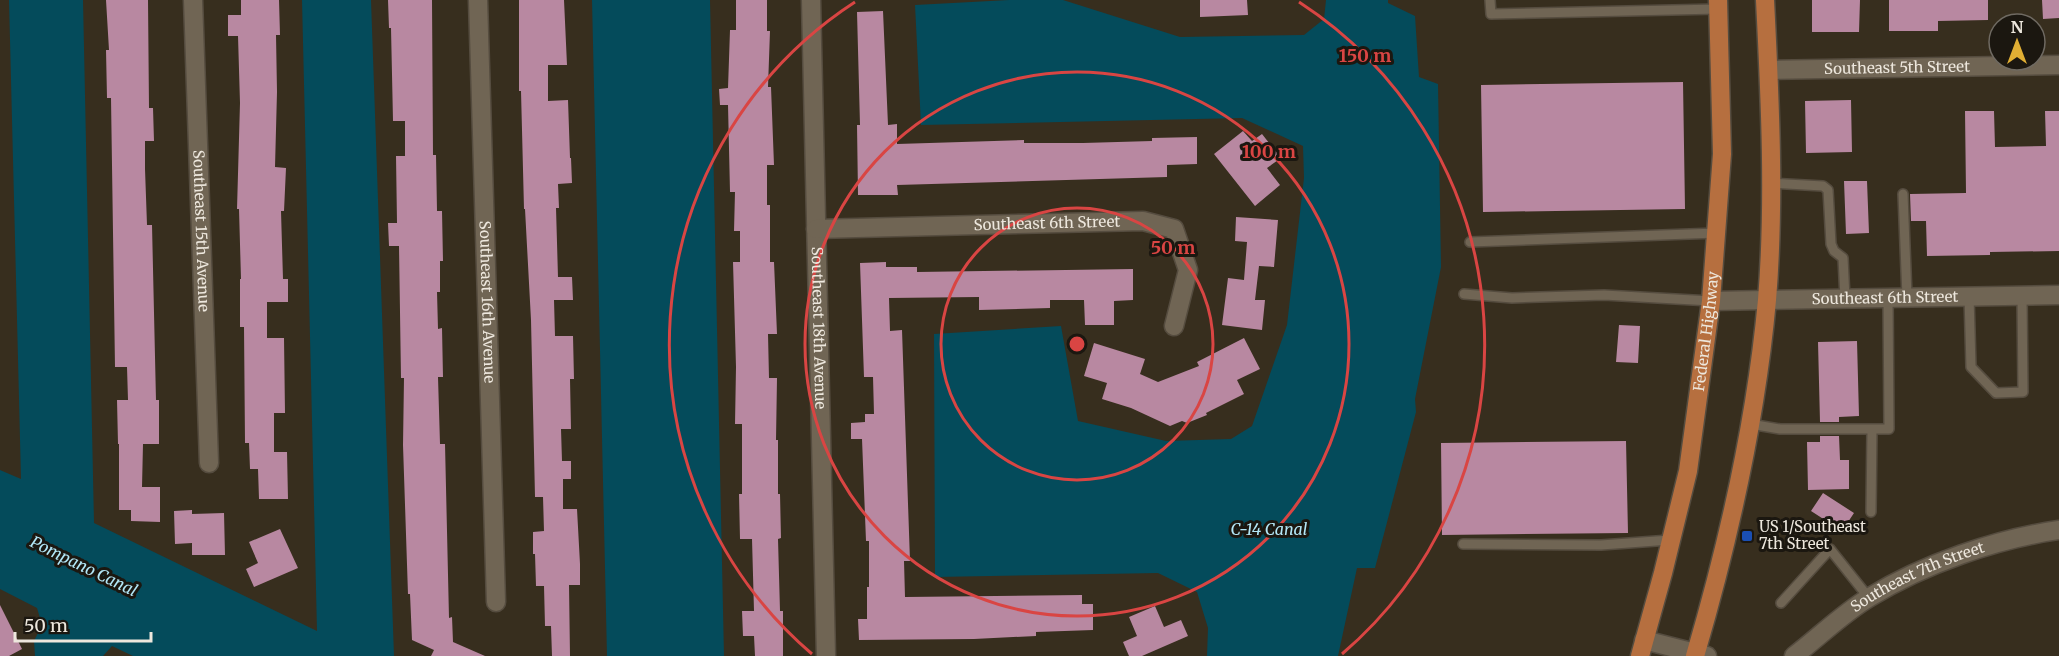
<svg xmlns="http://www.w3.org/2000/svg" width="2059" height="656" font-family="Merriweather,serif">
	<style>
		.water { fill: #044b5b }
		.building { fill: #b888a1 }
		.lines { fill: none; stroke-linecap: round; stroke-linejoin: round }
		.lane-casing { stroke: #554c3f; stroke-width: 12 }
		.street-casing { stroke: #554c3f; stroke-width: 21 }
		.primary-casing { stroke: #554c3f; stroke-width: 21 }
		.lane { stroke: #706554; stroke-width: 9 }
		.street { stroke: #706554; stroke-width: 18 }
		.primary { stroke: #b66f3f; stroke-width: 18 }
		.ring { fill: none; stroke: #d94543; stroke-width: 3 }
		.transit-dot { fill: #1a4fb4; stroke: #1b1710; stroke-width: 2 }
		.labels { text-anchor: middle; stroke-width: 6; stroke-linejoin: round; paint-order: stroke }
		.street-label { font-size: 15px; fill: #ede7dd; stroke: #1b1710 }
		.poi-label { font-size: 15px; fill: #ede7dd; stroke: #1b1710; text-anchor: start }
		.water-label { font-size: 16px; font-style: italic; fill: #b3e8f8; stroke: #1b1710 }
		.centre { fill: #d94543; stroke: #1b1710; stroke-width: 3 }
		.ring-label { font-size: 18px; text-anchor: middle; font-weight: bold; fill: #d94543; stroke: #1b1710; stroke-width: 6; stroke-linejoin: round; paint-order: stroke }
	</style>
	<rect width="100%" height="100%" fill="#372e1e"/>
	<!-- water -->
	<path class="water" d="M9,0H83L94,523L317,631L302,0H371L394,656H133L112,646L103,656H35L34,641L42,625L37,608L0,589V470L21,479Z
		M592,0H710L724,656H607Z
		M1009,0H1063L1180,37L1304,35L1324,19L1326,0H1388V3L1415,16L1419,77L1438,84L1441,267L1415,399L1416,412L1375,568H1357L1338,656H1207L1208,628L1197,592L1158,573L935,577L934,334L1061,326L1078,421L1166,441L1231,439L1252,426L1287,325L1304,178L1303,146L1242,118L921,125L915,5Z"/>
	<!-- building -->
	<path class="building" d="M106,0H148L149,108H153L154,141H145V169L147,225H152L156,400H159V444H143L142,487H160V522L131,521V510H119V444H118L117,400H128L127,367H115L111,98H107L106,50H109Z
		M241,0H279L280,35H276L277,92L275,167L286,168L284,211H281L283,279H288V302H267V338H284L285,413H274V452H287L288,499H259L258,469H250L249,443H245L244,327H240V279H241L239,209H237L240,103L238,36H228V15H241Z
		M388,0H432L433,155H436L437,211H442L443,261H440V292H437L438,329L442,328L443,377H438L440,444H445L449,618L452,617L453,642L485,656H431L434,650L412,640L410,594H408L403,445L404,378H401L399,246H389L388,223H397L396,156H405V121H393L391,28H389Z
		M519,0H564L567,65H548V101L568,100L570,158H571L572,183L558,184L559,208H556L558,277H572L573,300H554L555,336H573L574,379H570L571,429H561L562,461H571V479H563V509H577L580,564V585H569L570,656H552L551,626H545L544,586H536L535,554H533V532L544,531L543,497H535L531,320L525,209H524L521,91H519Z
		M736,0H767V31H770L768,87H771L774,165H767V205H770V262H774L777,334H768L769,378H777L776,440H778V494H780L781,538L778,539L780,611H783V656H755L754,636H743L742,611H754L752,539H740L739,494H742V424H735L736,367L733,262H740V231H734L735,192H730L728,105H720L719,89L728,88L730,30H736Z
		M1200,0H1247L1248,15L1200,17Z
		M1812,0H1860L1859,32H1812Z
		M1889,0H1988V20L1938,21V31H1889Z
		M2042,0H2059V18L2043,19Z
		M883,11L888,125L897,124V144L1024,140V143H1083L1152,141V138L1197,137V164L1167,165V177L897,185L898,195H858L857,125H860L857,12Z
		M1683,82L1685,209L1483,212L1481,85Z
		M1851,100L1852,152L1806,153L1805,101Z
		M1965,111H1994L1995,147L2046,146L2045,111H2059V251L1990,252V255L1927,256L1926,221H1911L1910,194L1966,193Z
		M1243,131L1252,141L1262,134L1281,158L1267,168L1280,185L1255,206L1214,154Z
		M1844,181H1867L1869,233L1846,234Z
		M1236,217L1278,220L1274,267L1259,266L1255,300H1265L1262,330L1222,325L1228,278L1244,280L1247,242L1235,241Z
		M886,262V267H917V272L1133,269V300L1114,301V325H1085L1084,300H1050V308L979,310V297L889,298L890,331L902,330L910,561H904L905,597L1082,595V604H1093V630L1036,632V636L974,639L859,640L858,619H867V587H869V541H866L862,439H851V423L865,422V414H874L873,377H864L860,263Z
		M1619,325L1640,326L1638,363L1616,362Z
		M1244,338L1260,369L1237,380L1244,394L1206,413L1207,415L1187,423L1182,421L1170,426L1131,408L1102,399L1107,383L1084,376L1094,343L1145,359L1140,374L1158,382L1199,366L1197,362Z
		M1857,341L1859,416L1839,417V422H1820L1818,342Z
		M1820,436H1839L1840,460H1849V489L1808,490L1807,442H1820Z
		M1626,441L1628,533L1442,535L1441,443Z
		M1823,493L1854,513L1842,531L1811,511Z
		M192,510V514L224,513L225,555H192V543L175,544L174,511Z
		M280,529L298,568L254,587L246,569L258,563L249,542Z
		M0,605L22,649L9,656H0Z
		M1155,606L1164,627L1181,620L1188,636L1142,656H1129L1123,642L1137,636L1129,617Z"/>
	<g class="lines">
		<defs>
			<path id="lane" d="M1490,0L1491,14L1718,9
				M1771,183L1823,186L1828,190L1831,244L1834,251L1843,258L1845,298
				M1903,194L1907,297
				M1470,242L1717,233
				M1464,294L1512,298L1604,295L1711,301
				M1969,296L1971,367L1996,393L2023,392L2022,296
				M1750,424L1780,429H1889L1888,297
				M1871,512L1872,429
				M1463,544L1601,545L1670,540
				M1781,603L1830,549L1869,598"/>
			<g id="street">
				<path id="s1" d="M193,0L209,463"/>
				<path id="s2" d="M478,0L496,602"/>
				<path id="s3" d="M811,0L826,656"/>
				<path id="s4" d="M1769,70L2059,65"/>
				<path id="s5" d="M816,229L1143,221L1174,229L1188,270L1174,326"/>
				<path id="s6" d="M1711,301L2059,295"/>
				<path d="M1644,640L1707,656"/>
				<path id="s7" d="M1794,656C1819,637 1843,613 1870,597C1924,564 1996,539 2059,530"/>
			</g>
			<g id="primary">
				<path id="s8" d="M1640,656L1663,573L1688,471L1711,301L1722,154L1718,0"/>
				<path d="M1695,656C1729,540 1756,421 1767,300C1775,202 1770,98 1765,0"/>
			</g>
		</defs>
		<!-- lane casing -->
		<use href="#lane" class="lane-casing"/>
		<!-- street casing -->
		<use href="#street" class="street-casing"/>
		<!-- primary casing -->
		<use href="#primary" class="primary-casing"/>
		<!-- lane -->
		<use href="#lane" class="lane"/>
		<!-- street -->
		<use href="#street" class="street"/>
		<!-- primary -->
		<use href="#primary" class="primary"/>
	</g>
	<!-- distance rings -->
	<g class="ring">
		<circle cx="1077" cy="344" r="136"/>
		<circle cx="1077" cy="344" r="272"/>
		<path d="M812 654A408 408 0 0 1 855 2M1299 2A408 408 0 0 1 1342 654"/>
	</g>
	<!-- markers -->
	<rect class="transit-dot" x="1741" y="530" width="12" height="12" rx="3"/>
	<g class="labels">
		<!-- street labels -->
		<g class="street-label">
			<text dy="5" stroke="none"><textPath href="#s4" startOffset="128">Southeast 5th Street</textPath></text>
			<text dy="5" stroke="none"><textPath href="#s5" startOffset="231">Southeast 6th Street</textPath></text>
			<text dy="5" stroke="none"><textPath href="#s1" startOffset="231">Southeast 15th Avenue</textPath></text>
			<text dy="5" stroke="none"><textPath href="#s6" startOffset="174">Southeast 6th Street</textPath></text>
			<text dy="5" stroke="none"><textPath href="#s2" startOffset="302">Southeast 16th Avenue</textPath></text>
			<text dy="5" stroke="none"><textPath href="#s3" startOffset="328">Southeast 18th Avenue</textPath></text>
			<text dy="5" stroke="none"><textPath href="#s8" startOffset="332">Federal Highway</textPath></text>
			<text dy="5" stroke="none"><textPath href="#s7" startOffset="148">Southeast 7th Street</textPath></text>
		</g>
		<!-- poi labels -->
		<g class="poi-label">
			<text x="1759" y="532">US 1/Southeast<tspan x="1759" dy="17">7th Street</tspan></text>
		</g>
		<!-- water labels -->
		<g class="water-label">
			<text x="1269" y="535">C-14 Canal</text>
			<text transform="translate(84 566) rotate(26)" y="6">Pompano Canal</text>
		</g>
	</g>
	<circle cx="1077" cy="344" r="9" class="centre"/>
	<g class="ring-label">
		<text x="1365" y="62">150 m</text>
		<text x="1269" y="158">100 m</text>
		<text x="1173" y="254">50 m</text>
	</g>
	<!-- north arrow -->
	<g transform="translate(2017 42)"><circle r="28" fill="#1b1710" stroke="#6f6a62" stroke-width="1.5"/>
	<path d="M0-4.5L10 22L0 15L-10 22Z" fill="#e1af34"/>
	<text y="-9" font-size="16" font-weight="bold" text-anchor="middle" fill="#ede7dd">N</text>
	</g>
	<!-- scale -->
	<path d="M15 632v9h136v-9" fill="none" stroke="#ede7dd" stroke-width="3"/>
	<text x="24" y="632" font-size="18" fill="#ede7dd" stroke="#1b1710" stroke-width="4.5" paint-order="stroke">50 m</text>
</svg>
